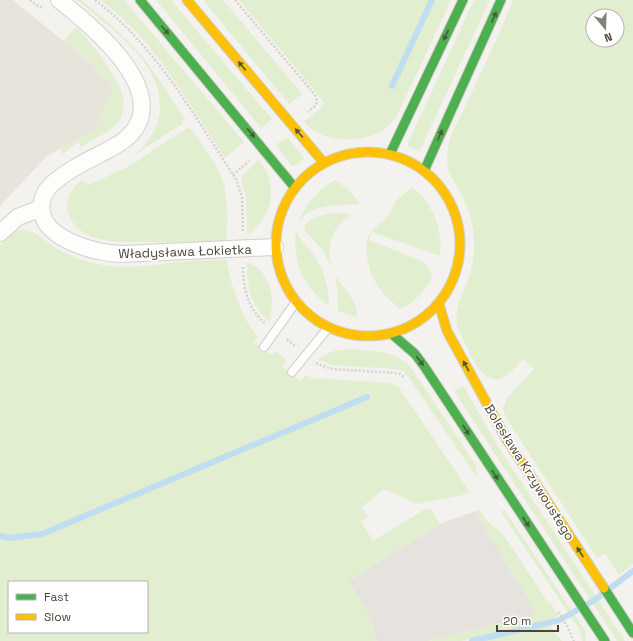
<svg xmlns="http://www.w3.org/2000/svg" width="633" height="641" font-family="'Space Grotesk',sans-serif">
	<style>
		.residential { fill: #e7e4dc }
		.industrial { fill: #e6e2de }
		.green { fill: #e1eecf; fill-rule: evenodd }
		.lines { fill: none; stroke-linecap: round; stroke-linejoin: round }
		.stream { stroke: #c0ddf1; stroke-width: 6 }
		.lane-casing { stroke: #d2d0cb; stroke-width: 10 }
		.street-casing { stroke: #d2d0cb; stroke-width: 18 }
		.fast-casing { stroke: #d3cfc5; stroke-width: 11 }
		.slow-casing { stroke: #d3cfc5; stroke-width: 11 }
		.path { stroke: #d3d2cc; stroke-width: 2.5; stroke-dasharray: 2 2; stroke-linecap: butt }
		.lane { stroke: #fdfdfc; stroke-width: 8 }
		.street { stroke: #fdfdfc; stroke-width: 16 }
		.fast { stroke: #4caf50; stroke-width: 9 }
		.slow { stroke: #ffc107; stroke-width: 9 }
		.oneway { fill: #4b593e }
		.labels { text-anchor: middle; stroke-width: 3.5; stroke-linejoin: round; paint-order: stroke }
		.street-label { font-size: 13px; fill: #4b4439; stroke: #fff }
	</style>
	<rect width="100%" height="100%" fill="#f4f2ee"/>
	<!-- residential -->
	<path class="residential" d="M0,0H13L93,65L113,88L95,130L47,156L0,206Z"/>
	<!-- industrial -->
	<path class="industrial" d="M475,511L537,614L428,641H377L369,614L348,581L440,524Z"/>
	<!-- green -->
	<path class="green" d="M77,0H81C105,19 129,39 148,64C161,81 172,100 184,118L182,124L133,156C148,144 158,129 160,110C163,62 109,27 77,0Z
		M101,0H124L244,142L225,158C188,102 155,41 101,0Z
		M156,0H171L272,119L261,128Z
		M203,0H223L302,94L289,104Z
		M239,0H451L397,116C386,131 373,137 355,139C334,141 319,137 304,122L324,105L323,101Z
		M474,0H490L420,150L418,151L408,146V143Z
		M513,0H633V564L619,575L605,553L597,558L506,418L504,412L503,408L507,398L534,369L523,359C517,365 511,374 502,378C481,387 466,344 458,329C453,307 462,297 469,277C472,268 474,258 474,250C475,230 470,211 461,193C457,185 451,178 448,169C446,157 447,146 452,134L499,34ZM593,16H617V40H593Z
		M77,28C92,43 123,82 124,103C124,109 122,116 119,121C112,131 92,140 81,147L78,142L71,147L72,148L62,154L60,149L95,130L113,88L93,65L64,41L74,29Z
		M187,128L191,129C203,146 219,165 224,185C228,203 227,223 227,241C200,242 174,242 147,242C128,242 107,243 89,236C79,231 71,223 68,212C65,199 72,187 82,180L88,185L128,167Z
		M287,137L304,158L295,166H292L276,145Z
		M259,160C279,184 273,218 247,235L246,198L241,180V176Z
		M335,180L348,189L360,204C337,206 312,202 298,223C306,204 317,190 335,180Z
		M412,187C433,204 443,229 440,256L372,232L369,240L419,260C427,264 431,269 432,278C424,291 414,303 400,309C382,294 370,280 367,256C366,250 366,243 368,237C373,227 383,223 389,215C392,211 393,205 396,201C400,196 407,192 412,187Z
		M335,213L352,214C331,230 326,242 332,268L323,251L306,232L304,227C310,216 324,215 335,213Z
		M18,230C36,229 46,243 61,251C72,257 86,262 98,264C129,271 160,263 190,261C202,260 215,260 227,260C229,282 243,321 258,337L254,342L271,355L275,351L286,360L282,366L300,381L305,375L313,378L391,383L398,386L469,491L463,495L417,504L384,489L362,507L368,517L361,522L373,541L424,510L431,509L440,524L348,581L369,614L377,641H0V245L11,233ZM9,582H147V632H9Z
		M296,230C299,240 306,244 312,253C324,268 329,286 329,306C303,288 292,261 296,230Z
		M247,262C271,272 276,298 269,321C249,305 247,284 247,262Z
		M335,275C343,290 358,298 357,317L338,311V296Z
		M350,349C373,352 392,349 410,366L476,465L477,478L408,376L403,371L395,369L332,365L318,360L333,351Z
		M463,385L497,445L625,641H617L454,391Z
		M480,510L487,521L503,534L549,604L551,603L558,616L547,620L462,641H428L537,614L475,511Z
		M500,510L505,511L586,632L585,641H583L579,629Z
		M550,625L558,638L559,637L562,641H482Z"/>
	<g class="lines">
		<!-- stream -->
		<path class="stream" d="M392,86L432,0
			M0,536L10,538L42,534L367,397
			M472,641L560,620L596,599L633,571"/>
		<defs>
			<path id="lane" d="M264,347L296,302
				M292,372L328,328"/>
			<path id="street" d="M59,0C92,26 180,97 123,141C119,144 113,147 108,150C89,160 67,170 51,185C43,193 40,202 42,213C48,241 97,253 121,254L275,247
				M0,233L18,217L41,208"/>
			<path id="fast" d="M140,0L295,188
				M390,154L463,0
				M424,171L501,0
				M392,334L415,354L424,366L605,641
				M604,588L633,633"/>
			<path id="slow" d="M187,0L324,163
				M276 244a92 92 0 1 1 184 0a92 92 0 1 1-184 0Z
				M439,304L447,331L507,440L604,588"/>
		</defs>
		<!-- lane casing -->
		<use href="#lane" class="lane-casing"/>
		<!-- street casing -->
		<use href="#street" class="street-casing"/>
		<!-- fast casing -->
		<use href="#fast" class="fast-casing"/>
		<!-- slow casing -->
		<use href="#slow" class="slow-casing"/>
		<!-- path -->
		<path class="path" d="M30,0L39,7H43
			M95,0C157,47 194,116 236,179L242,198L243,232
			M235,0L315,95L317,101L316,105L308,112
			M233,175L249,161
			M243,267C243,287 248,310 265,323
			M287,339L295,346
			M316,363L331,369L395,373L400,374L405,378
			M558,612L567,626L574,641"/>
		<!-- lane -->
		<use href="#lane" class="lane"/>
		<!-- street -->
		<use href="#street" class="street"/>
		<!-- fast -->
		<use href="#fast" class="fast"/>
		<!-- slow -->
		<use href="#slow" class="slow"/>
	</g>
	<!-- one-way arrows -->
	<defs><path id="oneway-solid" d="M-6-.8H1V-3.2L6.5 0L1 3.2V.8H-6Z"/></defs>
	<g class="oneway">
		<use href="#oneway-solid" transform="translate(494 17) rotate(-66)"/>
		<use href="#oneway-solid" transform="translate(165 30) rotate(50)"/>
		<use href="#oneway-solid" transform="translate(446 35) rotate(116)"/>
		<use href="#oneway-solid" transform="translate(242 66) rotate(-130)"/>
		<use href="#oneway-solid" transform="translate(251 133) rotate(50)"/>
		<use href="#oneway-solid" transform="translate(299 133) rotate(-131)"/>
		<use href="#oneway-solid" transform="translate(440 135) rotate(-66)"/>
		<use href="#oneway-solid" transform="translate(420 361) rotate(53)"/>
		<use href="#oneway-solid" transform="translate(466 366) rotate(-119)"/>
		<use href="#oneway-solid" transform="translate(466 430) rotate(57)"/>
		<use href="#oneway-solid" transform="translate(495 475) rotate(57)"/>
		<use href="#oneway-solid" transform="translate(526 522) rotate(57)"/>
		<use href="#oneway-solid" transform="translate(580 552) rotate(-123)"/>
	</g>
	<g class="labels">
		<!-- street labels -->
		<g class="street-label">
			<text transform="translate(185 251) rotate(-2)" y="5">Władysława Łokietka</text>
			<text transform="translate(530 472) rotate(58)" y="5">Bolesława Krzywoustego</text>
		</g>
	</g>
	<!-- legend -->
	<rect x="8" y="581" width="140" height="52" fill="#ffffff" stroke="#b7b4b0"/>
	<rect x="16" y="594" width="20" height="6" fill="#4caf50" stroke="#b7b4b0"/>
	<text x="44" y="601" font-size="12" fill="#4b4439">Fast</text>
	<rect x="16" y="614" width="20" height="6" fill="#ffc107" stroke="#b7b4b0"/>
	<text x="44" y="621" font-size="12" fill="#4b4439">Slow</text>
	<!-- north arrow -->
	<g transform="translate(605 28) rotate(161)"><circle r="19" fill="#ffffff" stroke="#b7b4b0"/>
	<path d="M0-3L7 15L0 10L-7 15Z" fill="#868178"/>
	<text y="-6" font-size="11" font-weight="bold" text-anchor="middle" fill="#4b4439">N</text>
	</g>
	<!-- scale -->
	<path d="M497 625v6h61v-6" fill="none" stroke="#4b4439" stroke-width="2"/>
	<text x="503" y="625" font-size="12" fill="#4b4439" stroke="#ffffff" stroke-width="3" paint-order="stroke">20 m</text>
</svg>
